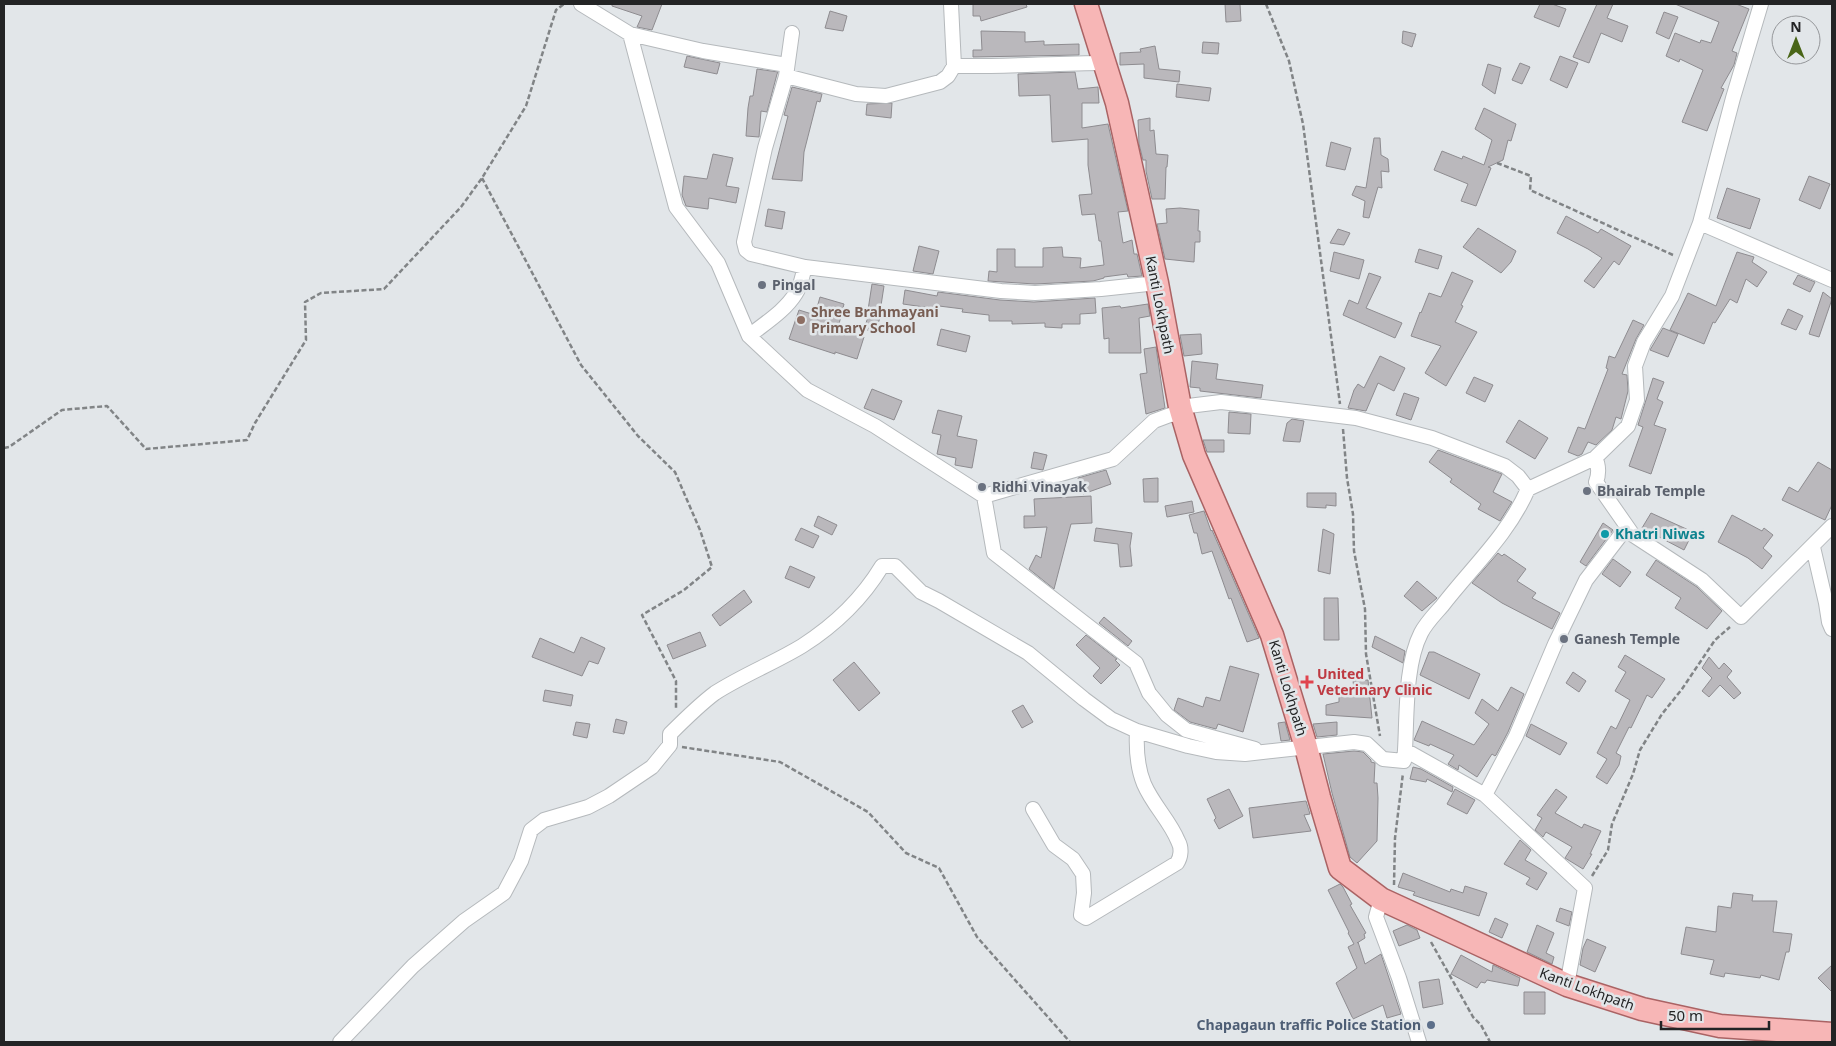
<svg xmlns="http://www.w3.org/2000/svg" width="1836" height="1046" font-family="'Noto Sans',sans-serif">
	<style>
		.building { fill: #bab8bc; stroke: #8e8c90 }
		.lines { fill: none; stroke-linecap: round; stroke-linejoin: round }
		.street-casing { stroke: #b5b9bc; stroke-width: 16 }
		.primary-casing { stroke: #aa6364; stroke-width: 25 }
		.path { stroke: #818486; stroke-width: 2.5; stroke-dasharray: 5 2.5; stroke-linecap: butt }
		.street { stroke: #fff; stroke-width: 14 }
		.primary { stroke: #f7b6b6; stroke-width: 22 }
		.worship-dot { fill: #6b7280; stroke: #e2e6e9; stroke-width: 2 }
		.education-dot { fill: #8d6e63; stroke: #e2e6e9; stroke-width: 2 }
		.culture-dot { fill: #0f9aa8; stroke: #e2e6e9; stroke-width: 2 }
		.health-dot { fill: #e0444e; stroke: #e2e6e9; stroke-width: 2 }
		.service-dot { fill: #5c6f8a; stroke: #e2e6e9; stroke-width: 2 }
		.labels { text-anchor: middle; stroke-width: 5; stroke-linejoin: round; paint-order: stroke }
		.worship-label { font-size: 14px; font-weight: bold; fill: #5b616d; stroke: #e2e6e9; text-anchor: start }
		.street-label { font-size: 14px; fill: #232425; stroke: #e2e6e9 }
		.education-label { font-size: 14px; font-weight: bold; fill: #785e54; stroke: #e2e6e9; text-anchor: start }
		.culture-label { font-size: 14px; font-weight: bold; fill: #0d838f; stroke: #e2e6e9; text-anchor: start }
		.health-label { font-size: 14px; font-weight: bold; fill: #be3a42; stroke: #e2e6e9; text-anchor: start }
		.service-label { font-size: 14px; font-weight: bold; fill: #4e5e75; stroke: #e2e6e9; text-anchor: end }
	</style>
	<rect width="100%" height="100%" fill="#e2e6e9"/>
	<!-- building -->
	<path class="building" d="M612,4H662L652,30L637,27L642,16L612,6Z
		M973,4H1026L1027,7L981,21L980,16H973Z
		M1225,4H1240L1241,21L1226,22Z
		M1540,4H1552L1566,9L1559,27L1534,17Z
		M1597,4H1613L1607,18L1628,26L1622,42L1601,33L1589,63L1573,57Z
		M1675,4H1736L1749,9L1732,51L1737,53L1734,65L1721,88L1724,89L1707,131L1682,122L1703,70L1680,59L1679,62L1666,56L1675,33L1700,43L1701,40L1711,43L1719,22Z
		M830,11L847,16L843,31L825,28Z
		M1664,12L1678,17L1669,39L1656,33Z
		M981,31L1025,32V42L1044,41V45L1079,44V55L973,57V50H982Z
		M1403,31L1416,34L1412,47L1402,43Z
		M1203,42L1219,43L1218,54L1202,53Z
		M1155,46L1159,69L1180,71L1179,82L1144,78V64L1120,65V53L1141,52L1140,49Z
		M687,56L720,63L717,74L684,67Z
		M1560,56L1578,63L1567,88L1550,80Z
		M1520,63L1530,67L1522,84L1512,80Z
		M1488,64L1501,68L1495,94L1482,85Z
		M757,69L778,72L777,74L767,112L761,111L759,137L746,136L748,108L750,96H753Z
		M1075,72L1078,89L1098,87L1099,103H1082V128L1108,124L1128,211L1118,212L1123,243L1132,240L1134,254H1137L1142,276L1128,277L1127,274L1104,277V278L1093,281L1035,284L988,281L989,271L997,272V249H1015V267H1043V248L1062,247L1063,257L1081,258L1080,268L1104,265L1101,241H1099L1095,214L1082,215L1079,195L1092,194L1088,165V139L1052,142L1050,95L1019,96L1018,74Z
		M1177,84L1211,88L1209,101L1176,97Z
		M792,87L822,94L820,102L817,101L804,152L802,181L772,179L788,116L784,115Z
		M892,103L891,118L866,115L867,104Z
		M1484,108L1516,124L1511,141L1508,140L1503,160L1488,167L1491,168L1476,206L1461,201L1468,184L1434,170L1442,151L1462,159L1463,156L1484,165L1492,140L1475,129Z
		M1150,118V131L1154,130L1156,154L1168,155L1167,167H1166L1165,199H1152L1146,171V160H1143L1139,144L1138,120Z
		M1374,138H1380L1381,155L1388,159L1389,172L1381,171L1382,188L1378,187L1369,218L1363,217L1365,201L1352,195L1356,186L1366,188Z
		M1331,142L1351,148L1345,170L1326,166Z
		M713,154L733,158L726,186L739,188L736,203L709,198L708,209L686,206L682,195L684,176L707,179Z
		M1809,176L1830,184L1820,209L1799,200Z
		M1727,188L1760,199L1750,229L1717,218Z
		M1180,208L1199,210L1198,231H1200V242H1195L1194,262L1165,259L1157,224L1167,223L1166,209Z
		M768,209L785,212L782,229L765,226Z
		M1566,216L1598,233L1601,229L1631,246L1619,265L1614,261L1594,288L1584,281L1602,258L1588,249L1557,233Z
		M1478,228L1516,251L1511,262L1501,273L1463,247Z
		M1338,229L1350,233L1344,245L1330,243Z
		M919,246L939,251L933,274L913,271Z
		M1419,249L1442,256L1438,269L1415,262Z
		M1334,252L1364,260L1359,279L1330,271Z
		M1737,252L1754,257L1752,262L1767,272L1757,287L1746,279L1737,303L1730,299L1715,323L1713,322L1704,344L1670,330L1688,293L1716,306Z
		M1452,272L1473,281L1461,305L1463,306L1455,322L1477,332L1446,386L1425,373L1441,346L1411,336L1420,312L1421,313L1429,293L1441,297Z
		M1369,273L1381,277L1366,308L1402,323L1395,338L1343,315L1349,300L1358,304Z
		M1798,275L1815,282L1810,292L1793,284Z
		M872,284L884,286L880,312L868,310Z
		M905,290L937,296L938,292L1000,300L1034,302L1095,298L1096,313L1080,314V324H1062V328L1045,327V323L1012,324V321H989V315L962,312L963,309L939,306L938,309L903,304Z
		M1823,292L1832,299L1819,337L1809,334Z
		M820,297L844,304L838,328L864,337L857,359L835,352V354L789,339L799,310L815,315Z
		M1148,304L1150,316L1139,318L1141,353H1109V338L1104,339L1102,308L1120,306L1121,308Z
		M1788,309L1803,316L1796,330L1781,324Z
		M870,311L881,315L875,332L864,329Z
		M1633,320L1644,325L1636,339L1622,374L1627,375L1628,391L1621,419L1616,417L1612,430L1596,445L1588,442L1582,454L1578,456L1568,452L1578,427L1585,429L1608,369L1606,368L1609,356L1615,358Z
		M1663,328L1678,334L1668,357L1650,350Z
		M941,329L970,336L966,352L937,345Z
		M1201,334L1202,354L1184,356L1180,335Z
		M1156,347L1165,408L1146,414L1140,374L1147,373L1144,349Z
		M1380,356L1405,368L1394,391L1378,383L1366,411L1348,408L1354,390L1358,384L1364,388Z
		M1192,361L1218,364L1216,379L1263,385L1261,398L1200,391V388L1190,387Z
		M1474,377L1493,385L1485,402L1466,393Z
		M1653,378L1664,382L1657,399L1663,402L1654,425L1666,429L1651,474L1629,466L1643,427L1638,425Z
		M872,389L902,401L894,420L864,408Z
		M1404,393L1419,398L1411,420L1396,415Z
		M938,410L962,416L957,436L977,440L972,468L955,465L956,458L937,454L941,435L932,433Z
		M1229,412L1251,414L1250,434L1228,433Z
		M1292,419L1304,421L1300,442L1283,441L1287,423Z
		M1519,420L1548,438L1535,459L1506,442Z
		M1203,440H1224V452H1207Z
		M1438,450L1502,474L1493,492L1512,502L1500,521L1478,509L1481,504L1450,482L1452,479L1429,462Z
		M1034,452L1047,455L1043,470L1031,468Z
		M1818,462L1832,470V505L1825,520L1782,500L1789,487L1798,492Z
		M1106,470L1111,484L1083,494L1078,478Z
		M1158,478V502H1144L1143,479Z
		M1307,493H1336V506L1326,505V508L1307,507Z
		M1091,496L1092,523L1071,524L1054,589L1029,569L1036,555L1041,558L1047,527L1024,528V516H1035L1034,499Z
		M1192,501L1194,512L1167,517L1165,506Z
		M1204,511L1211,531L1212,530L1259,638L1247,642L1231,598L1229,599L1212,551L1202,554L1197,533H1194L1189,515Z
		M1651,513L1693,532L1684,550L1642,528Z
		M1732,515L1762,531L1764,528L1773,535L1763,548L1772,556L1762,569L1748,558L1718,542Z
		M818,516L837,525L832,535L814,526Z
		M1603,523L1613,530L1586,566L1580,562Z
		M801,528L819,536L813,548L795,540Z
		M1096,528L1132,533L1130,546L1132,566L1120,567L1118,544L1094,541Z
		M1323,529L1334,534L1330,574L1318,571Z
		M1498,553L1502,556L1504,554L1526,569L1517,581L1536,593L1532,598L1560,613L1552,629L1502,603L1472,583Z
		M1613,559L1631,572L1620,587L1602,574Z
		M1656,560L1697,587L1722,611L1707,629L1675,608L1681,598L1646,575Z
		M790,566L815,577L809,588L785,578Z
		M1417,581L1437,598L1422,611L1404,596Z
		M744,590L752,602L720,626L712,615Z
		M1324,598H1338L1339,640H1324Z
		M1104,617L1132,641L1128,646L1099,623Z
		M700,632L706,646L673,659L667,645Z
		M1086,635L1117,659L1115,660L1120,665L1101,684L1093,676L1100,668L1076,645Z
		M1375,636L1405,651L1403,663L1372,647Z
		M581,637L605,648L598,664L589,661L582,676L532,657L540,638L574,653Z
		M1429,652H1434L1480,674L1469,699L1420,675Z
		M1625,655L1665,679L1652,698L1647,695L1631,728L1629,727L1616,753L1621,756L1619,765L1607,784L1596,777L1607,759L1597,753L1611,726L1616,729L1630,700L1615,691L1626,672L1618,667Z
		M1709,657L1719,669L1724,663L1732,671L1727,677L1741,693L1734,699L1720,685L1709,697L1702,691L1712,678L1702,668Z
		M854,662L880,693L859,711L833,680Z
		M1230,666L1259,674L1243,732L1218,724L1216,729L1190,722L1174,710L1178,698L1203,707L1206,697L1220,701Z
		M1573,672L1586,681L1579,692L1566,683Z
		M1368,680L1372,718L1326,715V705L1339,702V696H1355L1353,681Z
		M1511,687L1524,694L1508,732L1496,755L1495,756L1492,754L1477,777L1459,765L1458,770L1448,764L1454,755L1430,744L1429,746L1414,740L1422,721L1474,745L1489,724L1475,713L1482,699L1498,711Z
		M545,690L573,695L571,706L543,701Z
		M1023,705L1033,722L1022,728L1012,711Z
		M616,719L627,722L624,734L613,732Z
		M576,722L590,724L587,738L573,735Z
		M1285,722L1290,740L1281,741L1278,723Z
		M1337,722V735L1317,737L1313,724Z
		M1531,724L1567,743L1560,755L1526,736Z
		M1354,751L1363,752L1371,760V762L1375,763L1374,783H1377L1378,798L1377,841L1357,863L1350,857L1332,793L1323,754Z
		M1413,767L1421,769L1453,787L1452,792L1427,779L1426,782L1410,779Z
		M1229,789L1243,816L1219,829L1214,820L1216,818L1207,799Z
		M1455,789L1475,800L1467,814L1447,804Z
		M1556,789L1567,797L1555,813L1582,828L1584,824L1601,831L1590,854H1592L1583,869L1565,858L1572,847L1546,832L1543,837L1535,830L1542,818L1537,815Z
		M1306,801L1310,814L1304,815L1311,831L1253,838L1249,808Z
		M1520,840L1531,850L1525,860L1547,873L1537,890L1526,884L1530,878L1504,864Z
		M1403,873L1450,892L1451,889L1463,893L1465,886L1487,893L1479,916L1428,900L1413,895L1415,892L1398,887Z
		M1340,884L1343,887L1352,904L1350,905L1366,933L1364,934L1365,938L1357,943L1358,942L1365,964L1381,954L1401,1014L1387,1018L1383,1005L1353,1019L1336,983L1357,968L1348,947L1354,944L1348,933L1349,932L1328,890Z
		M1733,893L1753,895L1752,901H1777L1773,932L1792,934L1789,952H1786L1779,980L1761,975L1760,978L1725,973L1724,977L1710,974L1714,960L1681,954L1686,927L1716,932L1718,906L1731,908Z
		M1560,908L1572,912L1569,926L1556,921Z
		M1495,918L1508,924L1502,938L1489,932Z
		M1407,925L1417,930L1420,938L1399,946L1393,931Z
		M1537,925L1554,933L1546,953L1554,957L1552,964L1527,952Z
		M1587,939L1606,947L1595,972L1580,965L1583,948Z
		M1461,955L1492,972L1493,965L1520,978L1518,986L1487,980L1485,983L1481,982L1477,988L1451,974Z
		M1832,965V992L1818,978Z
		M1439,979L1443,1004L1423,1008L1419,982Z
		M1524,992H1545V1014H1524Z"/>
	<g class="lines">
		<defs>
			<path id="street" d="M581,4L630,34L676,207L718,263L749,336L807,390L875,426L984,496
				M951,4L954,66
				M1761,4L1733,98L1700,223L1832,280
				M792,33L786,76L765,148L744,242L746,250L751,254L805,267L1001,291L1035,293L1101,289L1157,283
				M630,34L703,51L787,65
				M786,76L856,94L886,96L940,82L948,76L954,66C1005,67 1055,63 1105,63
				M1700,223L1672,296L1644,342L1635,366L1637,400L1628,426L1595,458C1599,465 1599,475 1596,482L1633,535L1702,580L1741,617L1832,526
				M749,336C765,323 785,311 796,293C801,286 802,276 805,267
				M1180,407L1221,402L1356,418L1432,438L1505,466L1518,476L1528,489L1595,458
				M1184,416L1180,414L1170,415L1154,421L1113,459L984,496L994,553L1136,663L1149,693L1167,715L1186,730L1255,749
				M1813,547L1826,603L1829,622L1832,629
				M1485,795L1405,750C1407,716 1405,664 1421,633C1426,623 1435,614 1442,606C1472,567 1508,535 1528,489
				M1033,809L1054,845L1073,859L1083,874L1084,893L1081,915L1086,918L1177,863C1181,857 1182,848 1178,841C1170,821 1153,805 1144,784C1137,767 1136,750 1137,731
				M1381,899L1376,917L1399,978L1419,1042
				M1567,985L1585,888L1485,795L1516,736L1555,644L1586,580L1626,528
				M340,1042L413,966L464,921L504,893L521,861L531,830L544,820L588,807L609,796L652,767L670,745V734C684,720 699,705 715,693C743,675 774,663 802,646C835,625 862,599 882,566H895L921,592L939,601L1028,653L1084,699L1111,719L1137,731L1188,746L1216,752L1245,754L1354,742L1367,744L1383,759L1404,761L1405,750"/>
			<path id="primary" d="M1086,4L1117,103L1157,283L1180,407L1194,455L1272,635L1306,747L1319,797L1340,868L1381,899L1418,916L1567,985L1642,1009L1720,1026L1832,1034"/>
		</defs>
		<!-- street casing -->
		<use href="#street" class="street-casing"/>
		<!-- primary casing -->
		<use href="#primary" class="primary-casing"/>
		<!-- path -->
		<path class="path" d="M1266,4L1289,61L1303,124L1340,404
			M1497,163L1531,176L1530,190L1673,255
			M482,178L581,365L638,436L675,472L700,530L712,567L684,590L642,615L676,681V709
			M1343,429L1347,478L1353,514L1354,551L1365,609L1366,654L1380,736
			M4,448L9,447L62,410L107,406L146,449L247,440L255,423L306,340L305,302L321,293L384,289L461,207L482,178L526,106L556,10L564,4
			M682,747L780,762L868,812L906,853L939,868L977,937L1070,1042
			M1592,876L1608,850L1612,824L1633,774L1640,750L1662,714L1682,689L1715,640L1730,627
			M1394,885L1395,838L1403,773
			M1431,942L1473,1017L1481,1025L1490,1042"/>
		<!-- street -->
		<use href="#street" class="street"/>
		<!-- primary -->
		<use href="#primary" class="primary"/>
	</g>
	<!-- markers -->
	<g class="worship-dot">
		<circle cx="762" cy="285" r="5"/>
		<circle cx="982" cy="487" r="5"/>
		<circle cx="1587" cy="491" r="5"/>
		<circle cx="1564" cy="639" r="5"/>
	</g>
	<circle class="education-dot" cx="801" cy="320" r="5"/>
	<circle class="culture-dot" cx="1605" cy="534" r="5"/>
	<path class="health-dot" d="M1304.5 674.5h5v5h5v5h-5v5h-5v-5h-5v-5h5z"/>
	<circle class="service-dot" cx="1431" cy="1025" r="5"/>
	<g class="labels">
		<!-- worship labels -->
		<g class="worship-label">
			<text x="772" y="290">Pingal</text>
			<text x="992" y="492">Ridhi Vinayak</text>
			<text x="1597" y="496">Bhairab Temple</text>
			<text x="1574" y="644">Ganesh Temple</text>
		</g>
		<!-- street labels -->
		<g class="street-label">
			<text transform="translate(1160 305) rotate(79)" y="5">Kanti Lokhpath</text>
			<text transform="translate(1288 688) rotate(73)" y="5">Kanti Lokhpath</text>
			<text transform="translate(1587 989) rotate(20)" y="5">Kanti Lokhpath</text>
		</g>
		<!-- education labels -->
		<g class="education-label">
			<text x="811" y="317">Shree Brahmayani<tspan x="811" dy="16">Primary School</tspan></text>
		</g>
		<!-- culture labels -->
		<g class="culture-label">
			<text x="1615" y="539">Khatri Niwas</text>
		</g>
		<!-- health labels -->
		<g class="health-label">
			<text x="1317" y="679">United<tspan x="1317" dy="16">Veterinary Clinic</tspan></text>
		</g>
		<!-- service labels -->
		<g class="service-label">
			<text x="1421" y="1030">Chapagaun traffic Police Station</text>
		</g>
	</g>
	<!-- border -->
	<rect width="1836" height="1046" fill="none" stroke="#232425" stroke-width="10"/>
	<!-- north arrow -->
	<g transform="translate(1796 40)"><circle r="24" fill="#e2e6e9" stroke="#96989b"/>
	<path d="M0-4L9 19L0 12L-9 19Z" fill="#496517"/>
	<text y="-8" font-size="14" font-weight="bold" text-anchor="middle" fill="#232425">N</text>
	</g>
	<!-- scale -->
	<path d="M1661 1021v8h108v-8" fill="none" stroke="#232425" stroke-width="2.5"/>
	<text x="1668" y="1021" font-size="15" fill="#232425" stroke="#e2e6e9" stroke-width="4" paint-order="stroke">50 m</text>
</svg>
